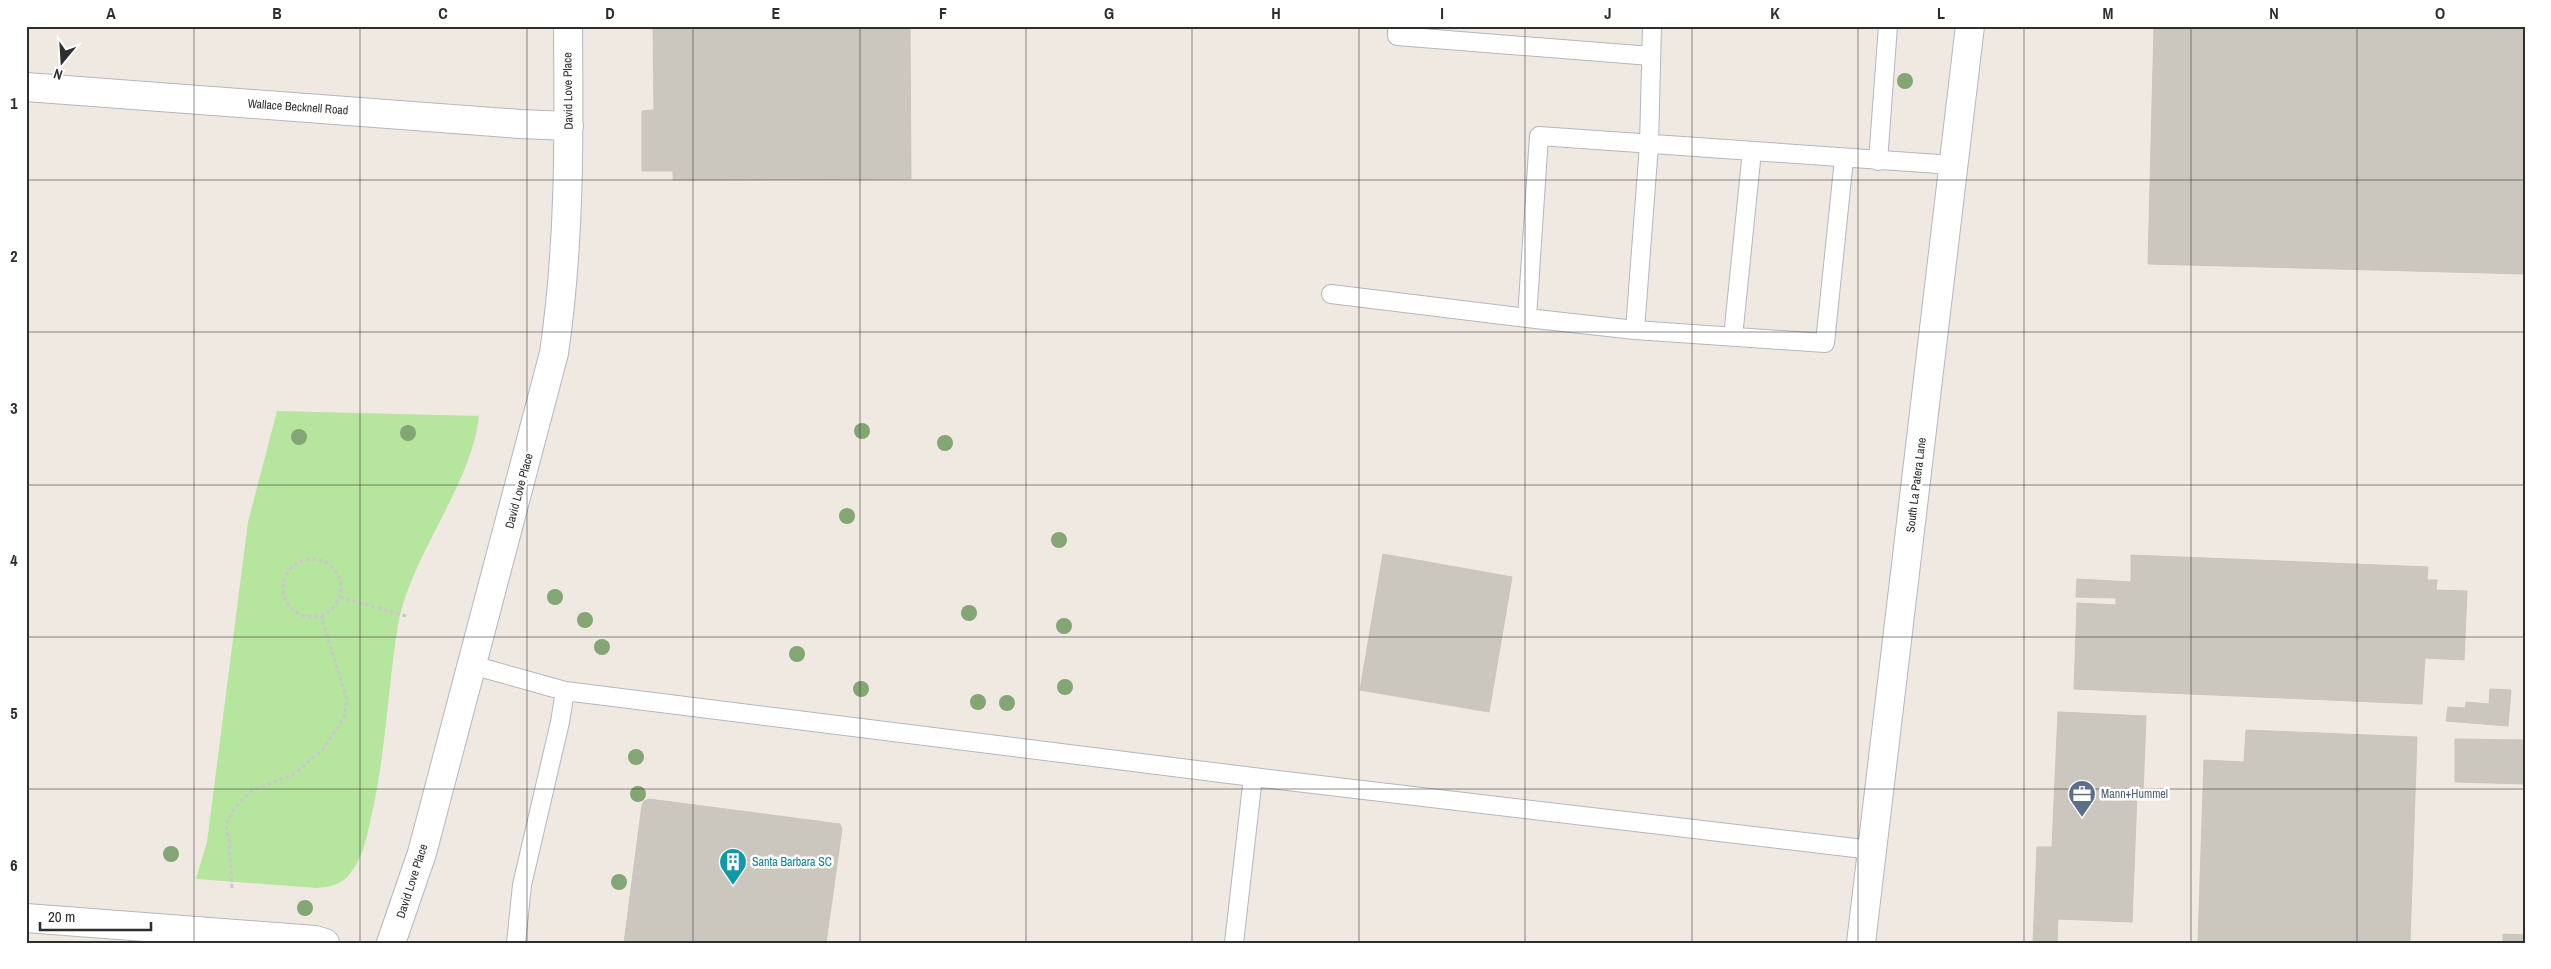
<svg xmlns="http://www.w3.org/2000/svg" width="2551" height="969" font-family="'Archivo Narrow',sans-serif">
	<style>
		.green { fill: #b6e59e }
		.building { fill: #cbc7bf; stroke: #cbc5ba }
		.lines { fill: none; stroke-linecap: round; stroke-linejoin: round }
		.lane-casing { stroke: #b4b7c1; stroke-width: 20 }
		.street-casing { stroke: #b4b7c1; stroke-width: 30 }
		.path { stroke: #c9c9c9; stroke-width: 3; stroke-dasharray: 4 2.5; stroke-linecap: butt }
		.lane { stroke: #fff; stroke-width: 18 }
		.street { stroke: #fff; stroke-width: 28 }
		.tree { fill: #84a574 }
		.grid { fill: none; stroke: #2e2e2e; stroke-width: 1; stroke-opacity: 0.55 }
		.labels { text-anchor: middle; stroke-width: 5; stroke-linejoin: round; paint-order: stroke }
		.street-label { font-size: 12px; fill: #2e2e2e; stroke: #fff }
		.service-label { font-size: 12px; fill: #4e5e75; stroke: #fff; text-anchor: start }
		.culture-label { font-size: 12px; fill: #0d838f; stroke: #fff; text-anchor: start }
		.neatline { fill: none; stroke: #2e2e2e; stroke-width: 2 }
		.grid-label { font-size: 16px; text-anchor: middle; font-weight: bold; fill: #2e2e2e }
	</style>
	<rect width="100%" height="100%" fill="#efe9e1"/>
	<!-- green -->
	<path class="green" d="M277,411L479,416C471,487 411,554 398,625C388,687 386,750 372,813C367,835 364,858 348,876C340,885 329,887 317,888L196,879L207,842L248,522Z"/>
	<!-- building -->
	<path class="building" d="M653,26L910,27L911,179L673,180V171H642V111L654,110Z
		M2154,26H2525V274L2148,264Z
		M1383,554L1512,577L1489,712L1360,690Z
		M2131,555L2428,567L2427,580H2437L2436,590L2467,591L2464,660L2425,658L2422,704L2074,689L2077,603L2116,605V598L2076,597L2077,579L2131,582Z
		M2490,689L2511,690L2508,726L2446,721L2448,707L2465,708L2466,702L2489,704Z
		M2058,712L2146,716L2143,794H2137L2132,922L2058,919L2057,943H2033L2037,847H2052Z
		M2246,730L2417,737L2410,943H2198L2204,760L2244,762Z
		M2455,739L2525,740V784L2455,782Z
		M649,799L840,824L842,829L826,943H624L642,805L644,801Z
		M2503,934L2525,935V943H2503Z"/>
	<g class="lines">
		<defs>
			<path id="lane" d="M1397,26V36L1651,56
				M1878,161L1888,26
				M1331,294L1527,318L1539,136L1953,165
				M1527,318L1635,330L1825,343L1844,159
				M1635,330L1649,145L1652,26
				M1733,337L1752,151
				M472,665L565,691L1253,777L1234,943
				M1253,777L1872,850
				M516,943L522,885L560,722L565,691"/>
			<path id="street" d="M26,87L520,124L569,126
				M26,918L315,940L325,943
				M391,943L422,853L554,353C570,244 569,136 568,26
				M1861,943L1970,26"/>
		</defs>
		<!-- lane casing -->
		<use href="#lane" class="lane-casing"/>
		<!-- street casing -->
		<use href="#street" class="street-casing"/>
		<!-- path -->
		<path class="path" d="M283 588a29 29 0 1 1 58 0a29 29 0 1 1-58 0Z
			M340,597L406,616
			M232,888L229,841L226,825L234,809L251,791L294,774L322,750L344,718L347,700L321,616"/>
		<!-- lane -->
		<use href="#lane" class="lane"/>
		<!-- street -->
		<use href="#street" class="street"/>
	</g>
	<!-- trees -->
	<g class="tree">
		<circle cx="1905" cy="81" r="8"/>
		<circle cx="862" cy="431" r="8"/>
		<circle cx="408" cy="433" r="8"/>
		<circle cx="299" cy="437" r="8"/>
		<circle cx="945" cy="443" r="8"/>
		<circle cx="847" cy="516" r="8"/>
		<circle cx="1059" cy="540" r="8"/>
		<circle cx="555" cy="597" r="8"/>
		<circle cx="969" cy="613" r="8"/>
		<circle cx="585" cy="620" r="8"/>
		<circle cx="1064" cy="626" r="8"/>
		<circle cx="602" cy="647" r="8"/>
		<circle cx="797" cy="654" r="8"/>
		<circle cx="1065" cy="687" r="8"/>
		<circle cx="861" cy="689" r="8"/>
		<circle cx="978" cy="702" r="8"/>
		<circle cx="1007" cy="703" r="8"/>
		<circle cx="636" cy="757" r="8"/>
		<circle cx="638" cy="794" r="8"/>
		<circle cx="171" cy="854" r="8"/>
		<circle cx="619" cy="882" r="8"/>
		<circle cx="305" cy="908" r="8"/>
	</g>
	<!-- grid -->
	<path class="grid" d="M194,26V943M360,26V943M527,26V943M693,26V943M860,26V943M1026,26V943M1192,26V943M1359,26V943M1525,26V943M1692,26V943M1858,26V943M2024,26V943M2191,26V943M2357,26V943M26,180H2525M26,332H2525M26,485H2525M26,637H2525M26,789H2525"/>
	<!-- icons -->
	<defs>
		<symbol id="office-pin" viewBox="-11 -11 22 30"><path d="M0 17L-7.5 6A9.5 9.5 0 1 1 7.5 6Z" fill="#5c6f8a" stroke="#fff"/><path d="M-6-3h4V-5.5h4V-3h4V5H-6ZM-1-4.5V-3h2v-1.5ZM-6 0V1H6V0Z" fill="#fff"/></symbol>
		<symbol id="building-pin" viewBox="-11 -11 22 30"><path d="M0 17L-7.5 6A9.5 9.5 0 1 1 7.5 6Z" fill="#0f9aa8" stroke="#fff"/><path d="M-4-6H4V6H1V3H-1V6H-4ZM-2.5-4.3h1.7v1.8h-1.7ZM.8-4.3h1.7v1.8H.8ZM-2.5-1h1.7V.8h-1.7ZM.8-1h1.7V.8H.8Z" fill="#fff"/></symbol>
	</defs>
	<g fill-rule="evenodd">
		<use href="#office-pin" x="2066" y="778" width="32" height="43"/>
		<use href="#building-pin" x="717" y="846" width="32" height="43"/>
	</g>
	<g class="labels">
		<!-- street labels -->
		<g class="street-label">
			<text transform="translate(568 91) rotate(-91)" y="4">David Love Place</text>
			<text transform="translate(298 107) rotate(4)" y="4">Wallace Becknell Road</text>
			<text transform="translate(1916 485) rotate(-83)" y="4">South La Patera Lane</text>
			<text transform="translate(519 491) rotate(-75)" y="4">David Love Place</text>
			<text transform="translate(412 881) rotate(-72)" y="4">David Love Place</text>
		</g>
		<!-- service labels -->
		<g class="service-label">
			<text x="2101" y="798">Mann+Hummel</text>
		</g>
		<!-- culture labels -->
		<g class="culture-label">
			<text x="752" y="866">Santa Barbara SC</text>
		</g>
	</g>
	<!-- border -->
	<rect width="2551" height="969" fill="none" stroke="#ffffff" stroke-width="55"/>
	<!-- north arrow -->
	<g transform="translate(62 62) rotate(198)" stroke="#ffffff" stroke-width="4" paint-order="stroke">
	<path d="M0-4L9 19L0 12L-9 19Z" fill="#2e2e2e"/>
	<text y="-8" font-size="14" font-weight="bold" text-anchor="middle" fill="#2e2e2e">N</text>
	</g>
	<!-- scale -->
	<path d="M40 922v8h111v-8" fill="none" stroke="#2e2e2e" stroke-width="2.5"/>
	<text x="48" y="922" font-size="15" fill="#2e2e2e" stroke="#ffffff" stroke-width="4" paint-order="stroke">20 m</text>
	<rect x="28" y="28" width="2496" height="914" class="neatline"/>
	<g class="grid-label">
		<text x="111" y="19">A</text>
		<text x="277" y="19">B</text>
		<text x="443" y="19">C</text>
		<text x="610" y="19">D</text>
		<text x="776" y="19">E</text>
		<text x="943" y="19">F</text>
		<text x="1109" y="19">G</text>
		<text x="1276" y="19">H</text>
		<text x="1442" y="19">I</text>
		<text x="1608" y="19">J</text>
		<text x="1775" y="19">K</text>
		<text x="1941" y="19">L</text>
		<text x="2108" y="19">M</text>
		<text x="2274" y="19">N</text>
		<text x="2440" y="19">O</text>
		<text x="14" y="109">1</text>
		<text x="14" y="262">2</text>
		<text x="14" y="414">3</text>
		<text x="14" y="566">4</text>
		<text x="14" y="719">5</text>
		<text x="14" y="871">6</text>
	</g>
</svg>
